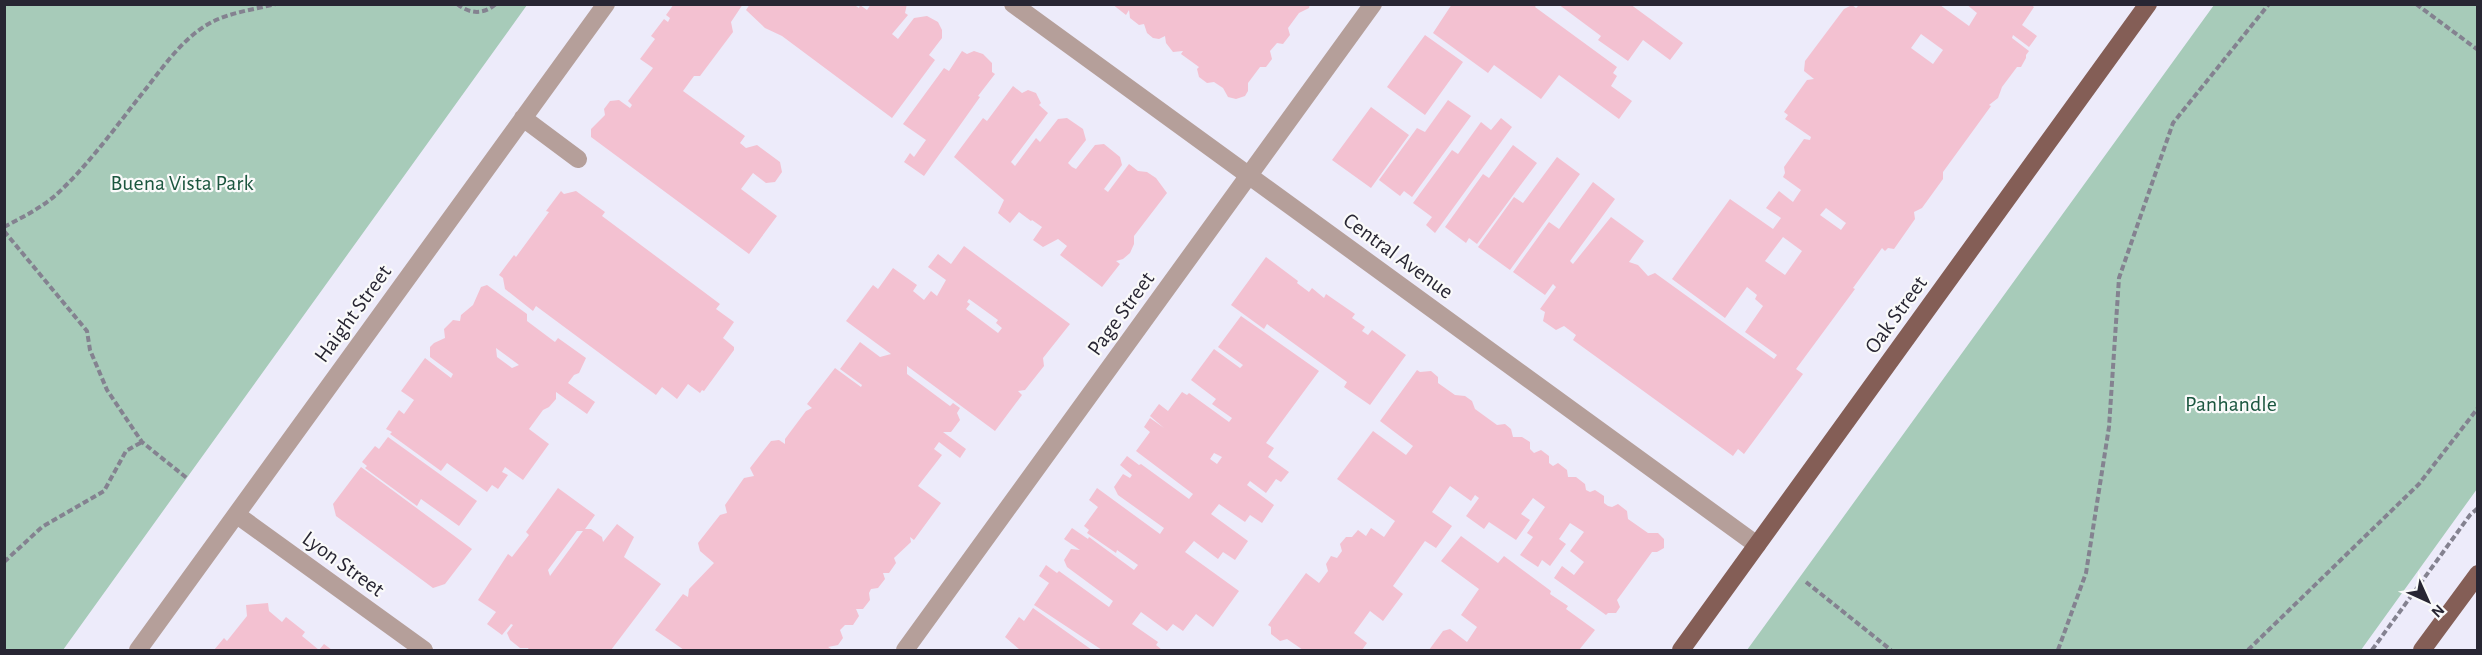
<svg xmlns="http://www.w3.org/2000/svg" width="2482" height="655" font-family="'Alegreya Sans',sans-serif">
	<style>
		.green { fill: #a7cbb9 }
		.building { fill: #f3c1d1; fill-rule: evenodd }
		.lines { fill: none; stroke-linecap: round; stroke-linejoin: round }
		.path { stroke: #848290; stroke-width: 4; stroke-dasharray: 6 3; stroke-linecap: butt }
		.minor { stroke: #b59f9a; stroke-width: 18 }
		.major { stroke: #845e56; stroke-width: 18 }
		.labels { text-anchor: middle; stroke-width: 4.5; stroke-linejoin: round; paint-order: stroke }
		.park-label { font-size: 22px; fill: #1b563f; stroke: #fafafa }
		.street-label { font-size: 22px; fill: #282633; stroke: #fafafa }
	</style>
	<rect width="100%" height="100%" fill="#edebfa"/>
	<!-- green -->
	<path class="green" d="M5,4L527,5L63,650H5Z
		M2214,5H2477V489L2361,650H1747Z"/>
	<!-- building -->
	<path class="building" d="M674,4H743L731,22L733,32L700,76H694L683,91L745,136L740,143L746,148L757,145L780,162L782,172L775,182L766,183L753,173L741,189L777,216L749,254L591,137V129L605,115L604,109L610,101L619,100L630,108L632,105L628,101L653,68L640,59L655,39L651,36L664,19L668,22L670,18L666,15Z
		M750,4H853L859,8L860,5L867,10L871,4H907L905,13L908,15L892,34L898,39L914,18L927,16L938,22L942,30V38L929,55L935,60L892,118L782,36L765,28L746,10Z
		M1112,4H1310L1309,8L1299,13L1288,28L1290,35L1283,44L1277,43L1270,51L1272,59L1266,67H1260L1248,83V91L1245,96L1236,99L1228,97L1223,88L1214,82L1207,83L1199,77L1197,69L1199,67L1181,54L1183,51L1173,52L1166,43L1165,36L1159,39L1153,38L1147,33L1144,24L1139,25L1130,18L1129,10L1126,15Z
		M1452,4H1537L1535,7L1617,67L1613,73L1617,76L1611,86L1632,101L1619,119L1559,75L1541,99L1494,65L1488,73L1433,33Z
		M1558,4H1630L1683,43L1670,60L1643,40L1628,61L1598,40L1601,36Z
		M1966,4H2030L2034,7L2022,25L2037,36L2029,47L2013,35L2012,38L2029,51L2026,55V58L2021,67H2017L2002,87L1998,98L1989,105L1991,106L1943,172V179L1922,208L1914,212L1915,219L1894,249L1888,248L1885,251L1882,248L1853,288L1855,289L1796,369L1803,374L1744,454L1738,449L1733,456L1573,340L1576,335L1564,326L1556,330L1543,321L1545,312L1540,309L1556,287L1553,284L1545,295L1513,272L1549,222L1559,229L1593,182L1615,199L1570,261L1573,264L1611,217L1644,241L1629,262L1638,265L1648,276L1655,273L1774,359L1777,355L1745,332L1763,306L1755,299L1757,295L1747,287L1725,318L1672,279L1730,199L1773,229L1781,218L1766,208L1779,191L1793,202L1801,190L1783,177L1785,173L1784,167L1804,139L1810,140L1811,137L1785,119L1788,115L1784,112L1807,80L1814,79L1804,71L1805,61L1844,9L1852,5L1856,8L1859,5H1940L1969,26L1977,13ZM1921,34L1943,50L1933,64L1911,48ZM1826,208L1846,223L1841,230L1820,215ZM1783,237L1802,251L1785,275L1765,261Z
		M1425,35L1463,62L1425,115L1387,87Z
		M962,51L967,54L974,51L983,54L992,63V72L995,74L978,96L980,97L924,176L904,162L910,153L914,157L926,140L903,124L944,68L949,71Z
		M1013,86L1022,93L1028,90L1036,93L1041,103L1039,105L1048,113L1011,162L1015,166L1036,138L1040,142L1058,119L1067,118L1083,129L1086,140L1068,163L1072,167L1076,169L1095,145L1104,144L1120,157L1122,165L1104,189L1108,192L1129,164L1138,171L1147,172L1156,178L1167,193L1134,236V244L1130,253L1123,259L1116,261L1120,264L1102,287L1060,255L1067,246L1058,239L1043,247L1033,240L1042,227L1032,220L1031,221L1019,212L1010,223L998,213L1004,200L954,157L983,118L987,121Z
		M1448,100L1471,116L1412,197L1404,191L1400,196L1379,180L1417,128L1425,132Z
		M1371,107L1409,135L1371,188L1332,160Z
		M1501,118L1512,127L1435,233L1426,225L1432,217L1413,203L1452,150L1458,154L1481,122L1491,130Z
		M1513,145L1537,163L1477,244L1469,238L1466,243L1445,227L1483,174L1489,178Z
		M1557,157L1580,174L1510,270L1478,247L1514,197L1523,203Z
		M561,191L564,194L576,191L605,212L602,216L720,304L716,309L734,322L723,338L734,347V350L704,391L702,390L700,393L688,384L677,399L662,387L656,395L536,306L533,311L505,289L503,278L499,275L514,255L516,257L549,212L546,211Z
		M964,246L1070,324L1043,358L1044,366L1025,390L1018,391L1022,395L995,431L907,366V374L950,406L953,403L960,408L957,413L960,420L951,432H943L966,449L960,458L939,442L934,449L942,455L918,486L941,503L914,540L910,537L911,542L894,558L896,563L889,573H883L885,579L878,588L871,589L869,593L870,600L863,609H856L859,616L853,625H845L840,630L843,638L838,645L828,647L833,650H684L655,630L683,594L688,597L689,589L714,563L700,551L698,543L720,515L727,513L725,505L744,478L754,476L750,468L771,441L779,440L785,444V439L806,411L812,408L807,404L835,368L861,387L862,385L840,369L860,342L880,357L891,354L846,321L873,285L878,289L893,268L917,285L913,291L924,300L931,291L937,296L946,280L928,267L938,254L951,264ZM969,299L998,320L996,323L1002,328L998,333L966,309L970,304L967,302Z
		M1266,257L1298,281L1297,283L1309,292L1312,288L1324,298L1326,294L1355,314L1352,318L1365,327L1362,331L1368,335L1372,330L1406,355L1370,405L1344,387L1347,382L1267,324L1264,329L1231,305Z
		M487,285L527,314V321L555,342L558,338L586,358L579,373L574,375L568,383L595,402L587,414L556,392V399L549,407L543,410L529,429L549,444L523,480L505,467L502,472L508,475L498,489L492,485L487,492L447,463L441,471L390,434L392,432L386,429L399,410L404,414L414,400L401,391L425,358L451,378L453,374L430,357V347L434,343L445,338L444,329L453,320L460,321L461,315L473,305L481,287ZM496,348L519,365L512,368L497,357Z
		M1241,316L1319,371L1266,443L1274,448L1268,457L1289,472L1281,482L1276,479L1266,493L1250,481L1247,485L1274,505L1262,523L1250,515L1245,522L1219,504L1211,514L1248,541L1235,560L1223,552L1218,559L1194,541L1185,552L1239,591L1213,627L1196,614L1183,631L1173,624L1167,631L1141,612L1132,624L1158,642L1156,645L1162,650H1102L1034,605L1049,583L1039,576L1046,565L1057,573L1059,571L1109,607L1113,601L1067,567L1064,560L1071,549L1080,550L1064,539L1072,528L1088,539L1089,537L1134,570L1138,565L1117,550L1116,553L1087,533L1089,530L1084,526L1098,507L1089,500L1097,488L1160,534L1164,528L1118,495L1114,487L1123,474L1130,478L1132,475L1120,465L1127,456L1139,465L1141,464L1189,499L1193,494L1136,451L1150,432L1144,427L1150,418L1164,428L1150,416L1159,404L1168,411L1182,392L1187,395L1189,393L1229,422L1232,418L1212,404L1216,399L1191,380L1214,349L1240,368L1243,365L1218,347ZM1214,453L1222,457L1217,464L1210,459Z
		M1417,370L1420,372L1431,371L1438,377V383L1455,395L1465,396L1472,401L1475,409L1497,425L1505,424L1511,429L1513,437H1522L1530,442V449L1534,453L1541,450L1549,456V463L1553,466L1558,463L1567,470L1568,477H1576L1585,484L1586,490L1590,492L1595,490L1604,496V503L1608,506L1612,507L1618,504L1627,511L1628,519L1648,533H1658L1664,539V548L1657,552H1652L1617,600L1620,607L1616,613H1608L1606,615L1554,578L1562,566L1574,575L1584,562L1570,551L1584,532L1570,523L1559,539L1566,544L1550,566L1542,560L1538,567L1520,555L1533,537L1527,533L1545,507L1533,498L1521,514L1530,520L1516,540L1489,522L1484,529L1466,516L1479,498L1475,495L1471,501L1450,486L1432,512L1452,526L1436,548L1425,541L1393,586L1403,594L1383,621L1370,611L1354,633L1367,643L1362,650H1303L1287,639L1280,641L1271,634V627L1268,625L1306,573L1319,583L1328,571L1326,564L1331,556L1337,558L1342,551L1340,544L1346,537H1352L1358,530L1366,536L1371,528L1384,537L1395,521L1337,479L1373,431L1406,455L1413,446L1380,421Z
		M388,437L477,501L459,526L421,499L417,506L365,468L367,466L362,462L375,446L379,449Z
		M361,467L472,549L445,584L433,588L336,516L333,504Z
		M558,488L595,515L585,529H591L602,537L603,542L617,524L634,537L624,557L661,584L611,650H529L528,648H520L510,640L507,633L513,625L511,624L502,635L487,624L496,612L478,600L508,554L512,557L529,535L526,532ZM577,531H583L550,576L548,570Z
		M1461,536L1498,563L1504,556L1551,591L1550,594L1568,606L1566,609L1595,630L1579,650H1429L1443,631L1450,629L1467,642L1477,627L1461,615L1479,589L1441,561Z
		M268,603L269,611L282,622L286,617L305,632L302,636L319,650L324,644L332,650H214L224,638L227,641L247,616L246,605Z
		M1033,608L1092,650H1020L1005,637L1019,617L1024,621Z"/>
	<g class="lines">
		<!-- path -->
		<path class="path" d="M457,4C470,14 483,15 496,4
			M2416,4L2478,50
			M4,227C23,217 43,207 58,193C89,164 115,128 141,95C162,69 183,36 214,21C233,12 256,9 276,4
			M4,231L87,331L90,350L107,390L142,442L188,479
			M4,562L42,527L104,491L126,451L142,442
			M1806,582L1891,650
			M2058,650L2086,573L2109,427L2119,278L2173,123L2269,4
			M2248,650L2419,484L2478,408
			M2372,650L2470,515L2478,508"/>
		<!-- minor -->
		<path class="minor" d="M1013,4L1757,545
			M523,118L578,159
			M237,515L424,650
			M138,650L606,4
			M905,650L1373,4"/>
		<!-- major -->
		<path class="major" d="M1681,650L2148,4
			M2422,650L2478,574"/>
	</g>
	<g class="labels">
		<!-- park labels -->
		<g class="park-label">
			<text x="182" y="190">Buena Vista Park</text>
			<text x="2231" y="411">Panhandle</text>
		</g>
		<!-- street labels -->
		<g class="street-label">
			<text transform="translate(1399 255) rotate(36)" y="8">Central Avenue</text>
			<text transform="translate(352 313) rotate(-54)" y="8">Haight Street</text>
			<text transform="translate(1120 313) rotate(-54)" y="8">Page Street</text>
			<text transform="translate(1895 314) rotate(-54)" y="8">Oak Street</text>
			<text transform="translate(344 563) rotate(36)" y="8">Lyon Street</text>
		</g>
	</g>
	<!-- border -->
	<rect width="2482" height="655" fill="none" stroke="#282633" stroke-width="12"/>
	<!-- north arrow -->
	<g transform="translate(2428 601) rotate(135)" stroke="#fafafa" stroke-width="4.5" paint-order="stroke">
	<path d="M0-4.5L10 22L0 15L-10 22Z" fill="#282633"/>
	<text y="-9" font-size="16" font-weight="bold" text-anchor="middle" fill="#282633">N</text>
	</g>
</svg>
